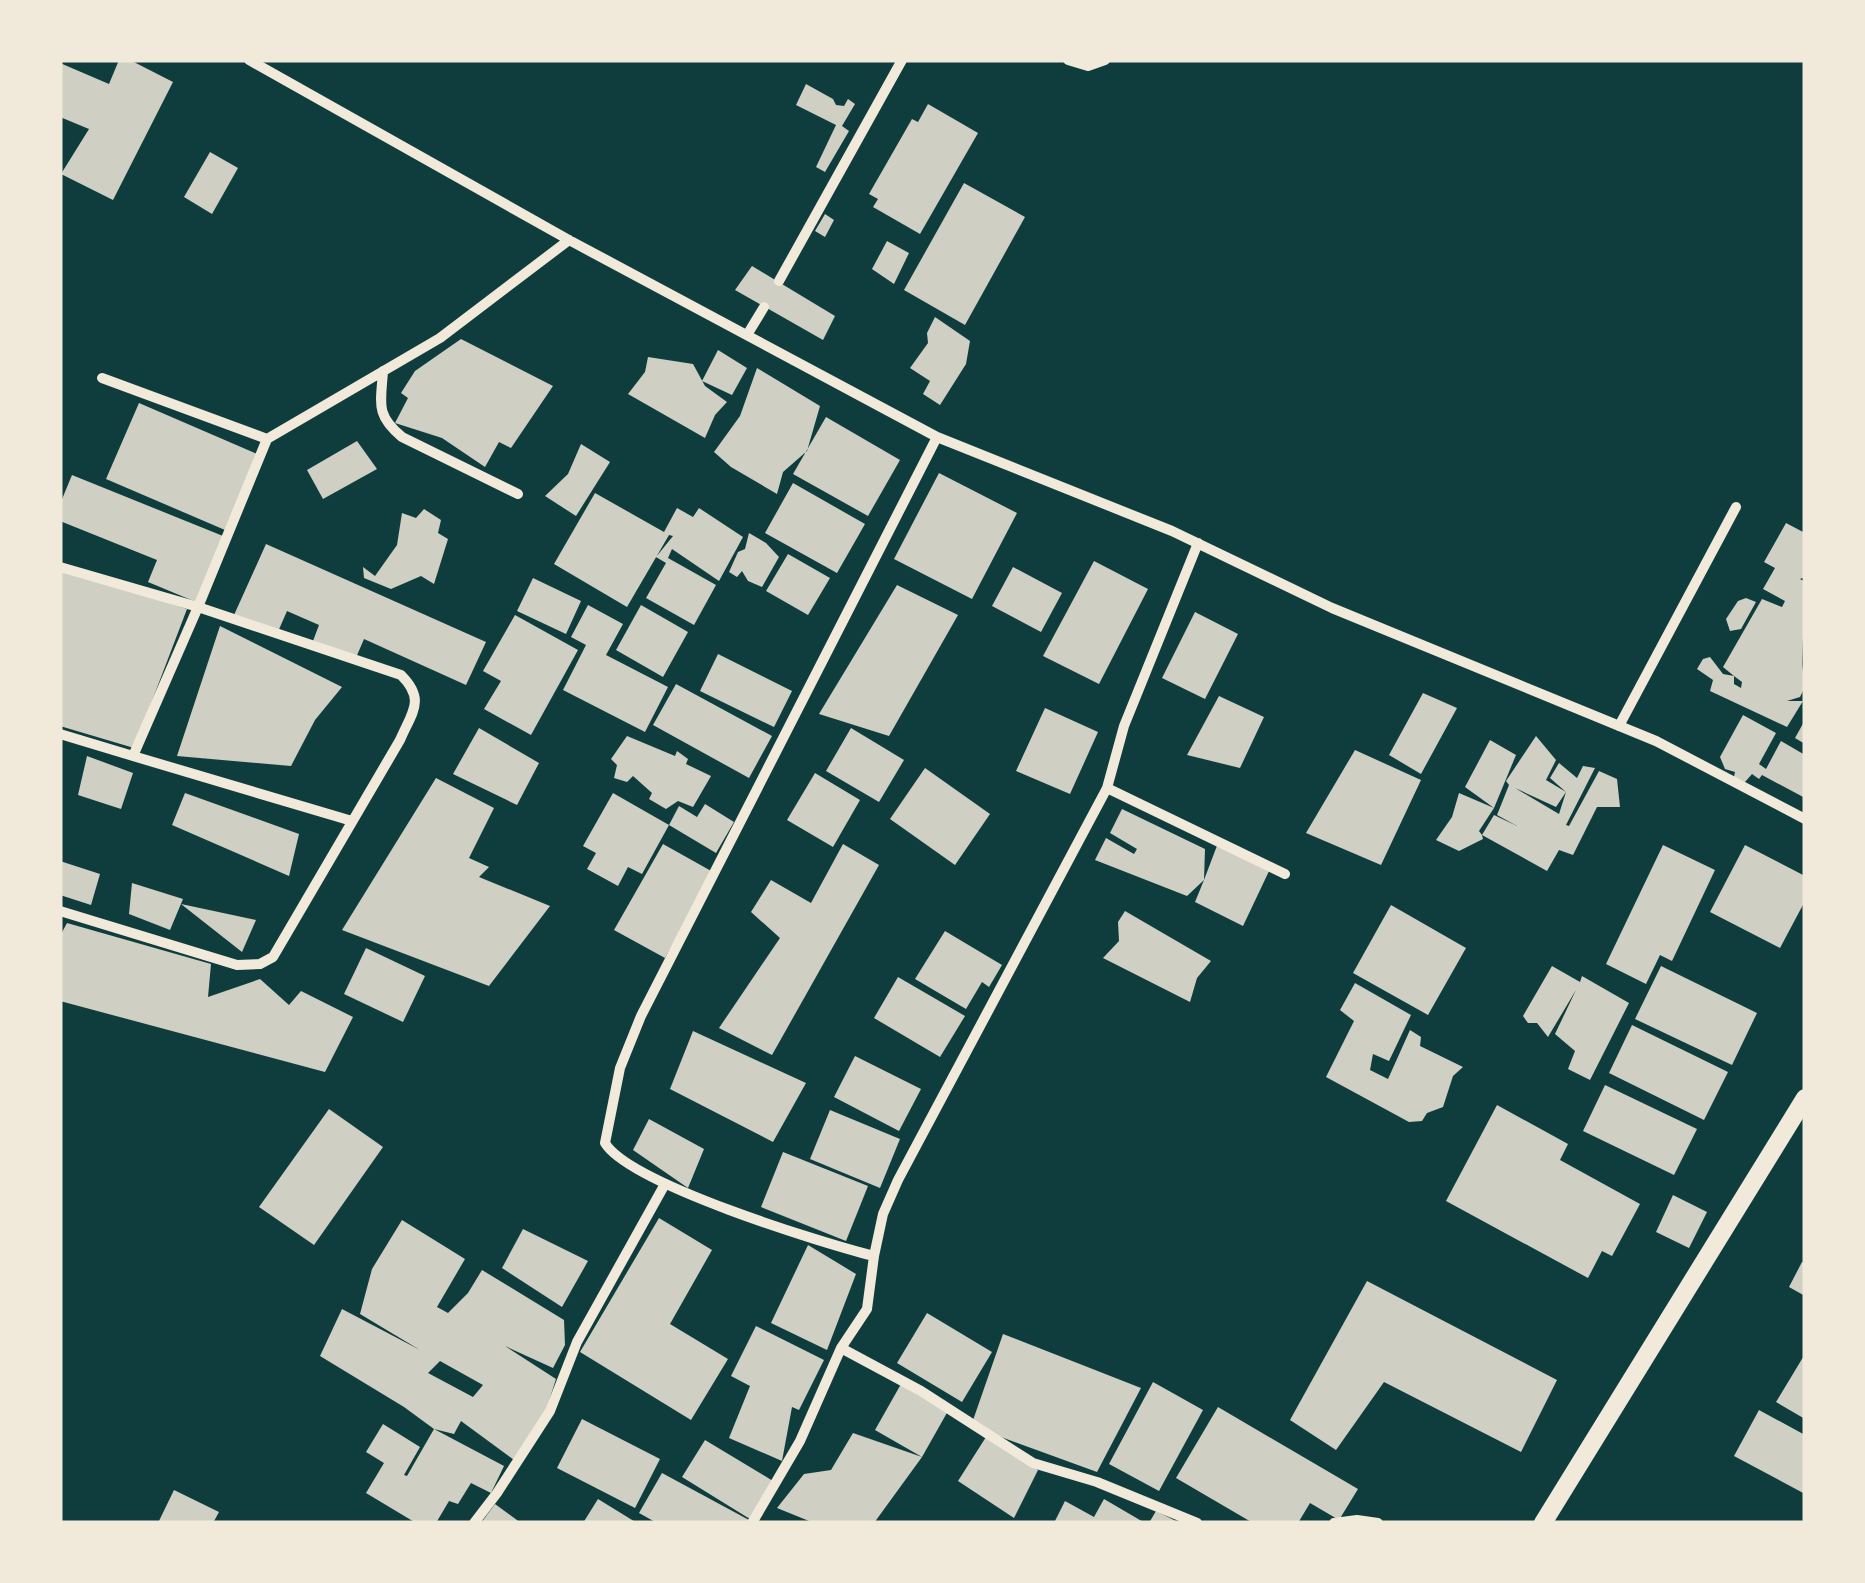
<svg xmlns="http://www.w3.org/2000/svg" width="1865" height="1583" font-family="'Varela Round',sans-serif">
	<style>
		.building { fill: #cfcfc3; fill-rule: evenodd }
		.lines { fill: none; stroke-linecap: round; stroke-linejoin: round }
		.minor { stroke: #f1e9da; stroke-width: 10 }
		.tertiary { stroke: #f1e9da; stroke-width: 18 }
	</style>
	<rect width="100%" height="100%" fill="#0f3d3e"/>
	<!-- building -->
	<path class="building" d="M119,60H130L173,82L113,200L61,174L89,129L60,117V63L109,84Z
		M806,84L833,99L836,105L844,106L848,99L855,104L842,126L849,131L825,172L816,167L836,125L796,105Z
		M928,104L978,133L920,234L873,207L878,199L869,194L912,119L918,122Z
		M210,152L238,168L212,214L184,197Z
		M964,183L1025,217L965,325L904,290Z
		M825,214L834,220L825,237L815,231Z
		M887,241L909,253L894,284L872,269Z
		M752,266L835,316L823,340L735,290Z
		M935,317L970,341L966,364L940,405L923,394L930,381L910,368L928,343L927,333Z
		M461,339L553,386L511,448L499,442L485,467L442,438L395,423L408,398L401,393L415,371Z
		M718,350L747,368L732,395L702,381Z
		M648,357L693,364L705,386L727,402L715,415L705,438L628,394L645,372Z
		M757,368L820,406L807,451L783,472L777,494L731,467L714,452L740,416Z
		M139,403L257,454L225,530L106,479Z
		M826,417L900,460L868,516L793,474Z
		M357,441L377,469L323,499L307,470Z
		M581,444L610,462L576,516L545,496L568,474Z
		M939,473L1017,513L972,599L894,559Z
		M72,475L223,536L196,602L148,582L157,560L60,521V504Z
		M793,483L865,524L837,573L765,533Z
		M595,493L664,532L677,508L693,517L699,508L743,537L719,581L672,549L668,558L716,585L694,625L646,598L666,563L656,557L673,536L669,535L627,607L554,564Z
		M424,509L441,520L438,533L448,539L434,584L421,576L391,589L364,578L363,567L375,576L397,545L402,513L416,518Z
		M1786,523L1805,533V577L1800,579L1805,582L1802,664L1805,687L1800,697L1787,701H1803L1787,727L1710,691L1713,680L1697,669L1703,659L1710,657L1723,674L1734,676V684L1741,688L1742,682L1734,676L1723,667L1762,599L1782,607L1785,601L1763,589L1775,568L1764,562Z
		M749,533L766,543L779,557L762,587L748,581L742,571L737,577L729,572L738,552L745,549Z
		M266,544L486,642L466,685L364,639L355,660L313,641L319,625L287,611L277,634L234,615Z
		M788,554L830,578L808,615L766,591Z
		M1094,561L1148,589L1099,684L1043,656Z
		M1013,567L1062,593L1041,632L992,606Z
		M60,568L187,609L134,748L60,726Z
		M533,578L581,601L566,634L517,611Z
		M897,585L958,615L889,736L819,714Z
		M1746,598L1756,602L1741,629L1730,631L1726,619L1738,601Z
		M588,605L623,624L606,655L668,687L645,732L563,690L586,645L571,637Z
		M641,605L688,632L663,677L616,650Z
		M1195,612L1238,634L1205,699L1162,678Z
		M515,615L578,650L531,735L484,709L501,681L483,671Z
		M220,626L342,687L315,720L291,766L177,756Z
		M718,654L792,691L774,727L700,691Z
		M676,684L772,736L749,778L653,725Z
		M1423,693L1457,708L1421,774L1389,755Z
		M1219,696L1264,717L1240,768L1187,755Z
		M1045,708L1098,732L1070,794L1016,771Z
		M1743,715L1776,733L1759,764L1766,769L1781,741L1805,755V798L1762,775L1759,779L1752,774L1745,782L1733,781L1735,772L1725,769L1720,757Z
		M1805,720V744L1795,738Z
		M479,728L539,763L517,805L453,774Z
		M851,728L904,760L879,802L826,771Z
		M627,736L675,756L677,751L688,759L686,764L711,776L693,807L678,801L666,809L649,799L652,793L633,776L627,782L614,778L617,765L611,759Z
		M1536,736L1556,760L1546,780L1566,792L1550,778L1559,763L1577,778L1583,766L1595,768L1566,825L1569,826L1599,771L1617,779L1620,807H1597L1573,855L1559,850L1547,871L1482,835L1483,839L1459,851L1436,840L1452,817L1459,793L1494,808L1465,787L1490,740L1516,755L1494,808L1479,831L1482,835L1494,815L1517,826L1497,815L1509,785L1506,781ZM1515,788L1556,807L1566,792L1559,814Z
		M1355,750L1421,780L1381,865L1306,833Z
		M87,756L133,773L121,809L78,795Z
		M925,768L990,814L955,865L890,819Z
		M815,773L860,800L833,847L787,820Z
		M436,778L494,808L469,858L489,867L479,877L550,906L489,986L342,930Z
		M185,793L299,834L289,876L172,825Z
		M613,793L669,825L642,874L628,867L618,886L587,869L596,853L583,846Z
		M705,804L734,822L716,853L669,825L679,806L697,817Z
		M1122,809L1205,849L1204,880L1218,843L1270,869L1243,926L1195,902L1204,880L1187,896L1095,860L1106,838L1134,854L1137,849L1110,833Z
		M663,844L713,872L665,958L614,930Z
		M843,844L879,865L772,1055L719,1028L780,938L751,912L771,880L811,903Z
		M1663,845L1715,870L1672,961L1660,955L1646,984L1606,964Z
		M1745,845L1805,876V901L1780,948L1710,912Z
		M60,861L100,874L91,905L60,895Z
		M132,883L183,899L170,930L129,914Z
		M181,904L256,920L242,952Z
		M1391,905L1466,948L1428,1015L1353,973Z
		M1125,911L1211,961L1197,978L1190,1002L1103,958L1119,941L1118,922Z
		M67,923L211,964L208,997L260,979L289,1005L301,991L353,1017L325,1072L60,1001V936Z
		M945,931L1002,965L989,987L982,982L966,1009L915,979Z
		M366,948L425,976L403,1022L344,994Z
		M1552,966L1580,982L1582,976L1629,1003L1590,1080L1568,1069L1575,1051L1555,1034L1576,990L1548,1037L1537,1023H1528L1523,1016Z
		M1661,966L1757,1013L1732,1065L1635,1019Z
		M898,977L965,1016L940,1057L874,1018Z
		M1355,983L1411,1015L1389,1061L1373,1054L1370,1070L1388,1079L1410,1030L1421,1037L1420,1046L1463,1067L1453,1076L1443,1107L1427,1113L1422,1121L1409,1122L1326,1077L1354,1021L1340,1010Z
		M1632,1025L1728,1072L1704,1120L1609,1073Z
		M693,1031L806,1083L773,1142L670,1089Z
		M855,1056L921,1089L899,1131L834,1097Z
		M1605,1085L1697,1129L1674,1175L1583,1131Z
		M1497,1105L1568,1144L1560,1160L1640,1204L1612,1256L1602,1251L1588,1278L1446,1201Z
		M329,1109L383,1147L314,1245L259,1207Z
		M830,1110L900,1139L880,1188L810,1159Z
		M649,1119L704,1149L688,1188L633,1150Z
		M783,1152L868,1186L846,1241L761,1207Z
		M1673,1195L1707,1212L1689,1248L1656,1232Z
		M659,1218L712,1250L670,1324L728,1359L691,1420L580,1352Z
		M402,1220L465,1259L437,1307L448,1313L468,1293L482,1270L564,1320L565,1345L553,1368L505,1346L556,1379L542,1423L514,1460L461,1421L454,1434L434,1429L504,1466L491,1493L471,1483L458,1504L449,1501L436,1523H416L366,1493L384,1463L366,1452L383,1424L420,1447L404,1475L407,1476L434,1429L404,1407L320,1356L342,1309L420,1350L360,1314L372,1269ZM440,1361L483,1385L473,1397L428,1373Z
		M523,1229L588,1261L562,1307L502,1268Z
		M808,1245L856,1274L827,1350L771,1323Z
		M1802,1262L1805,1264V1296L1789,1287Z
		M1367,1281L1557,1380L1521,1452L1384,1382L1336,1450L1290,1420Z
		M927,1313L992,1352L962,1402L897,1363Z
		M756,1326L824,1360L799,1410L792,1407L782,1461L729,1438L750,1386L731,1376Z
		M1003,1334L1141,1388L1097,1472L971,1426Z
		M1805,1354V1419L1776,1402Z
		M1153,1382L1203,1410L1159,1491L1109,1464Z
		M901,1384L948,1411L922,1457L875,1430Z
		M1218,1407L1358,1489L1339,1520L1310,1503L1298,1523H1253L1176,1478Z
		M1759,1410L1805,1435V1494L1734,1456Z
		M582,1419L660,1459L635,1508L557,1468Z
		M853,1433L922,1457L874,1523H814L777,1508L804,1474L831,1470Z
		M986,1437L1038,1470L1014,1518L958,1481Z
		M705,1440L773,1481L750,1519L682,1477Z
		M662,1473L749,1520L747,1523H657L639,1513Z
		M174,1490L219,1512L213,1523H158Z
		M598,1499L637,1523H583Z
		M1104,1499L1145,1523H1054L1065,1501L1094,1517Z
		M495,1504L521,1523H481Z
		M1156,1511L1180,1523H1149Z"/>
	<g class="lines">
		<!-- minor -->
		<path class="minor" d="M249,60L569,240L937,437L1172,531L1332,608L1656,741L1805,819
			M1068,60L1088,66L1105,60
			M779,281L902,60
			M747,335L764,307
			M383,371C381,403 375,415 402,437L518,494
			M102,378L267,439
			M60,567L198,607L401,675C426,700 412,712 400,740L273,957L260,964L237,965L60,911
			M1619,726L1736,507
			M60,734L133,756L198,607L267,439L440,338L569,240
			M133,756L352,821
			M1107,788L1285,874
			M874,1256L883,1214L898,1180L1107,788L1124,726L1198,543
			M841,1348L921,1391L1033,1463L1097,1482L1197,1523
			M474,1523L497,1493L550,1411L577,1342L665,1184
			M752,1523L800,1441L841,1348L867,1309L874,1256C822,1243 630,1184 605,1143L620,1068L641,1016L937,437
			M1334,1523L1357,1520L1378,1523"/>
		<!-- tertiary -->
		<path class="tertiary" d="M1543,1523L1805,1098"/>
	</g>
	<!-- border -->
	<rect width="1865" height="1583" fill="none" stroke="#f1e9da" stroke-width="125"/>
</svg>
